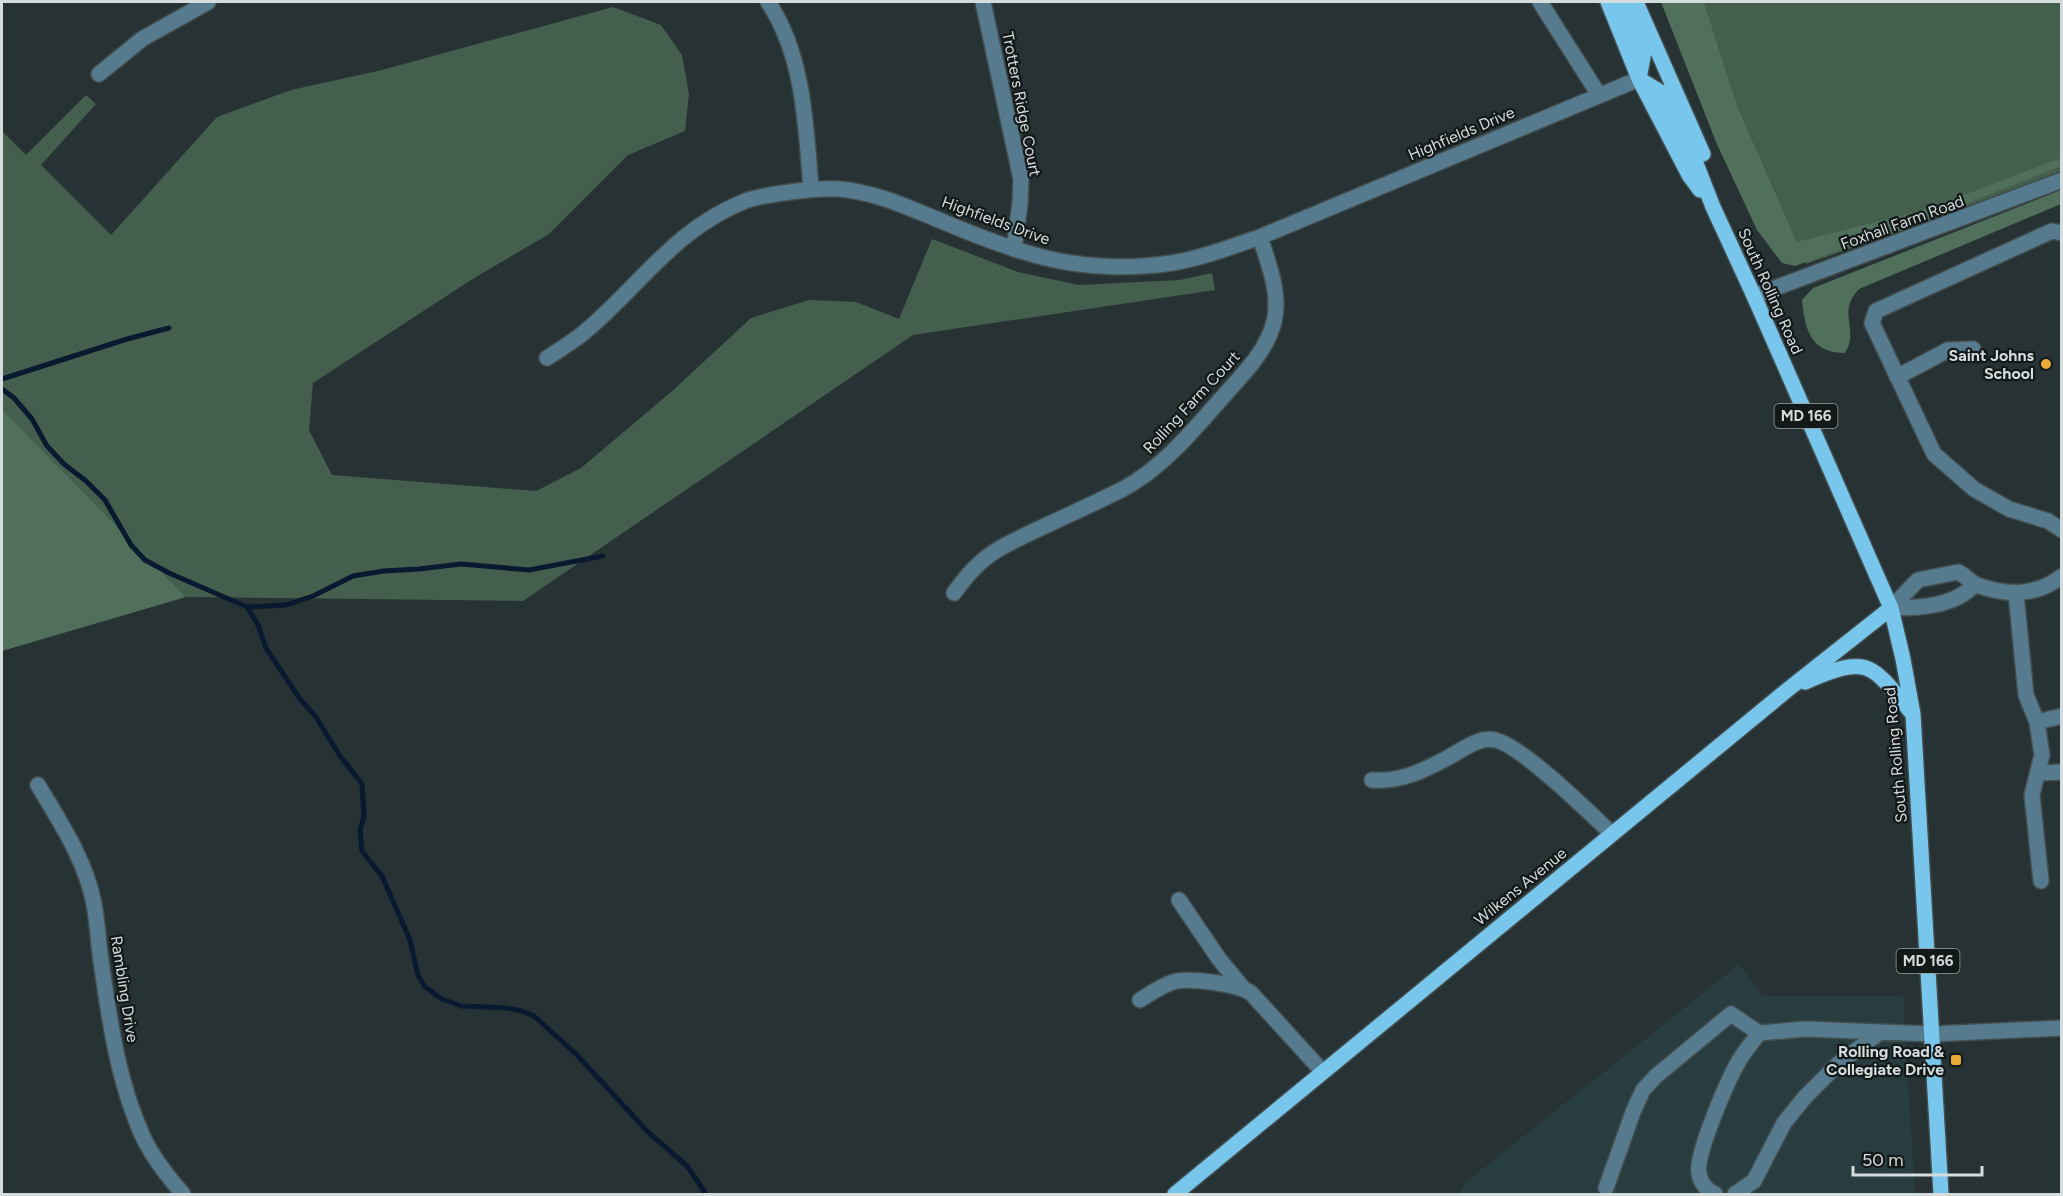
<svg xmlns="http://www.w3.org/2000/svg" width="2063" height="1196" font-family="Figtree,sans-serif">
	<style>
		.built { fill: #283d3f }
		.green { fill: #455f4e }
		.forest { fill: #50705b }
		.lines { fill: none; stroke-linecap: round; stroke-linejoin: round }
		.stream { stroke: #091a30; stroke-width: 5 }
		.minor-casing { stroke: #424d4e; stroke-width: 18 }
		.major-casing { stroke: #424d4e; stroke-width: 18 }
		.minor { stroke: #577b8e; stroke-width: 15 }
		.major { stroke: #79c6ed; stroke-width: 15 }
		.poi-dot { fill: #e9ab38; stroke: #131819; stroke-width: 2 }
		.labels { text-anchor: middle; stroke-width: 4.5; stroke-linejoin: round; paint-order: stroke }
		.shield { fill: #131819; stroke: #9ba1a2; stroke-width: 1.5 }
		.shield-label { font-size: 15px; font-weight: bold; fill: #d5dcdd }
		.street-label { font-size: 16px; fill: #d5dcdd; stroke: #131819 }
		.poi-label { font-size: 16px; font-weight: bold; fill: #d5dcdd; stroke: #131819; text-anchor: end }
	</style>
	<rect width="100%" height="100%" fill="#263233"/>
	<!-- built -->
	<path class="built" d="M1739,964L1763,996H1903L1915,1194H1459L1465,1183Z"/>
	<!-- green -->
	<path class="green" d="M1704,2H2061V171L1981,203L1806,264L1799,242H1797L1738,107Z
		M613,7L661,25L682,55L689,94L685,131L628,155L549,234L471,280L313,383L309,430L332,475L536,491L581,468L671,392L751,318L809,300L856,302L899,319L932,239L1018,272L1079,285L1180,280L1212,273L1215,290L913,335L523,601L186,597L2,412V131L26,155L86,95L96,104L41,165L111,235L217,117L291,90L382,70Z"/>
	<!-- forest -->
	<path class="forest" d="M1661,2H1704L1738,107L1797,242L1930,208L2061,158V166L1963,205L1795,266L1782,263L1757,230L1716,142Z
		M2061,190V204L1859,289C1836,313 1860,328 1845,353C1810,353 1805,329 1802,300L1813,288Z
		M2,410L186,597L2,651Z"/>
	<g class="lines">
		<!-- stream -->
		<path class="stream" d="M2,379L127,339L169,328
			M2,389L14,398L32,419L47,446L64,464L86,481L105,500L131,545L145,560L169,573L247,607L258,625L266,648L300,699L316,717L340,756L362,784L364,816L360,830L362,851L382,876L410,940L418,975L425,987L442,999L461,1006L507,1008L522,1011L534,1016L576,1054L648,1132L687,1166L706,1194
			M247,607L286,605L313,596L353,576L384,571L419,569L461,564L529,570L603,556"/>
		<defs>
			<path id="minor" d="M768,2C804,55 806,127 811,189
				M983,2L1021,179L1020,203L1014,249
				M1540,2L1599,95
				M99,74L142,39L208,2
				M2062,233L2052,231L1876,311L1872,323L1934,454L1974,489L2009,509L2048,521L2062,530
				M1754,296L2062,180
				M547,358C558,351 570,343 581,335C639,288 671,231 745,201C759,196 775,194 790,192C806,190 823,188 839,189C875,192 907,207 939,220C974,235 1009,249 1046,258C1086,268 1132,269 1172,263C1202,258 1231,247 1260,237L1639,79
				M1897,377L1948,350L1973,349
				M954,593C962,582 970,571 981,562C995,549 1014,541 1032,532C1062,518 1093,504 1123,489C1162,468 1191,433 1220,400C1241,376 1266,353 1274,322C1281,293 1268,263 1260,237
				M2016,594L2026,695L2037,722L2042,755L2032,795L2041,881
				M1891,608L1918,580L1958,572C1965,575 1970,582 1977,585C2006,596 2037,596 2062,576
				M1891,608C1918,608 1955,607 1975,584
				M2037,722L2062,716
				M2038,773L2062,772
				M1372,780C1401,782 1423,771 1449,757C1462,750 1480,736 1495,740C1521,745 1590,813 1612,834
				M38,785C60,822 86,861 94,904C97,920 98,937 100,954C109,1016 117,1081 144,1139C154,1159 168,1177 183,1194
				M1179,900L1219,959L1243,988
				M1140,1000C1151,993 1161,986 1173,982C1189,977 1237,984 1251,993L1323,1072
				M1606,1188L1633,1112L1643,1090L1656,1076L1731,1014L1759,1033L1805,1029L1933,1034L2062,1028
				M1715,1194C1707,1191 1700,1182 1699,1173C1695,1155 1729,1077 1740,1059C1745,1050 1753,1042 1759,1033
				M1735,1194L1754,1181L1784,1123L1805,1097L1837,1065L1880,1032"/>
			<path id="major" d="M1608,2L1639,79L1689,175L1700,190
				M1623,2L1644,52L1639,79
				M1636,2L1703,154
				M1639,79L1662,93L1690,148L1713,207L1754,296L1891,608L1903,659L1913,714L1941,1194
				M1805,682C1868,655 1870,662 1911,712
				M1175,1194L1786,691L1891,608"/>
		</defs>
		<!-- minor casing -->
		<use href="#minor" class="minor-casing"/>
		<!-- major casing -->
		<use href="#major" class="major-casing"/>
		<!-- minor -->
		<use href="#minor" class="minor"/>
		<!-- major -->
		<use href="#major" class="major"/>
	</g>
	<!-- markers -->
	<g class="poi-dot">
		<circle cx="2046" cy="364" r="6"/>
		<rect x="1950" y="1054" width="12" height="12" rx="3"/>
	</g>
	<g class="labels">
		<!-- shield labels -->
		<g class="shield">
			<rect x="1774.5" y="404" width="63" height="24" rx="4.5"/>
			<rect x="1896.5" y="949" width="63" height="24" rx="4.5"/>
		</g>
		<g class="shield-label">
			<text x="1806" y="421">MD 166</text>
			<text x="1928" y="966">MD 166</text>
		</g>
		<!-- street labels -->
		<g class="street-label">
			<text transform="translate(1022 104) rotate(79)" y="6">Trotters Ridge Court</text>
			<text transform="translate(1461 133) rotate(-23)" y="6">Highfields Drive</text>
			<text transform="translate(996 220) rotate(20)" y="6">Highfields Drive</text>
			<text transform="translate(1902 222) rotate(-20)" y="6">Foxhall Farm Road</text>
			<text transform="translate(1771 291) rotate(66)" y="6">South Rolling Road</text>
			<text transform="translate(1191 402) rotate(-47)" y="6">Rolling Farm Court</text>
			<text transform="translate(1895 755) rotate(-95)" y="6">South Rolling Road</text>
			<text transform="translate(1520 886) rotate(-39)" y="6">Wilkens Avenue</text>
			<text transform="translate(125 989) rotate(81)" y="6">Rambling Drive</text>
		</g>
		<!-- poi labels -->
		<g class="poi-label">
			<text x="2034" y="361">Saint Johns<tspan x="2034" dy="18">School</tspan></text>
			<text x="1944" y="1057">Rolling Road &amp;<tspan x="1944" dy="18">Collegiate Drive</tspan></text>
		</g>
	</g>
	<!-- border -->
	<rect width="2063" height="1196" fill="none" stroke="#d5dcdd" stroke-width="6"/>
	<!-- scale -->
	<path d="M1853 1166v9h129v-9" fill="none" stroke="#d5dcdd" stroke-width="3"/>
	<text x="1862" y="1166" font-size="18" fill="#d5dcdd" stroke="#131819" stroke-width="4.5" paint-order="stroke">50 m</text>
</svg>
